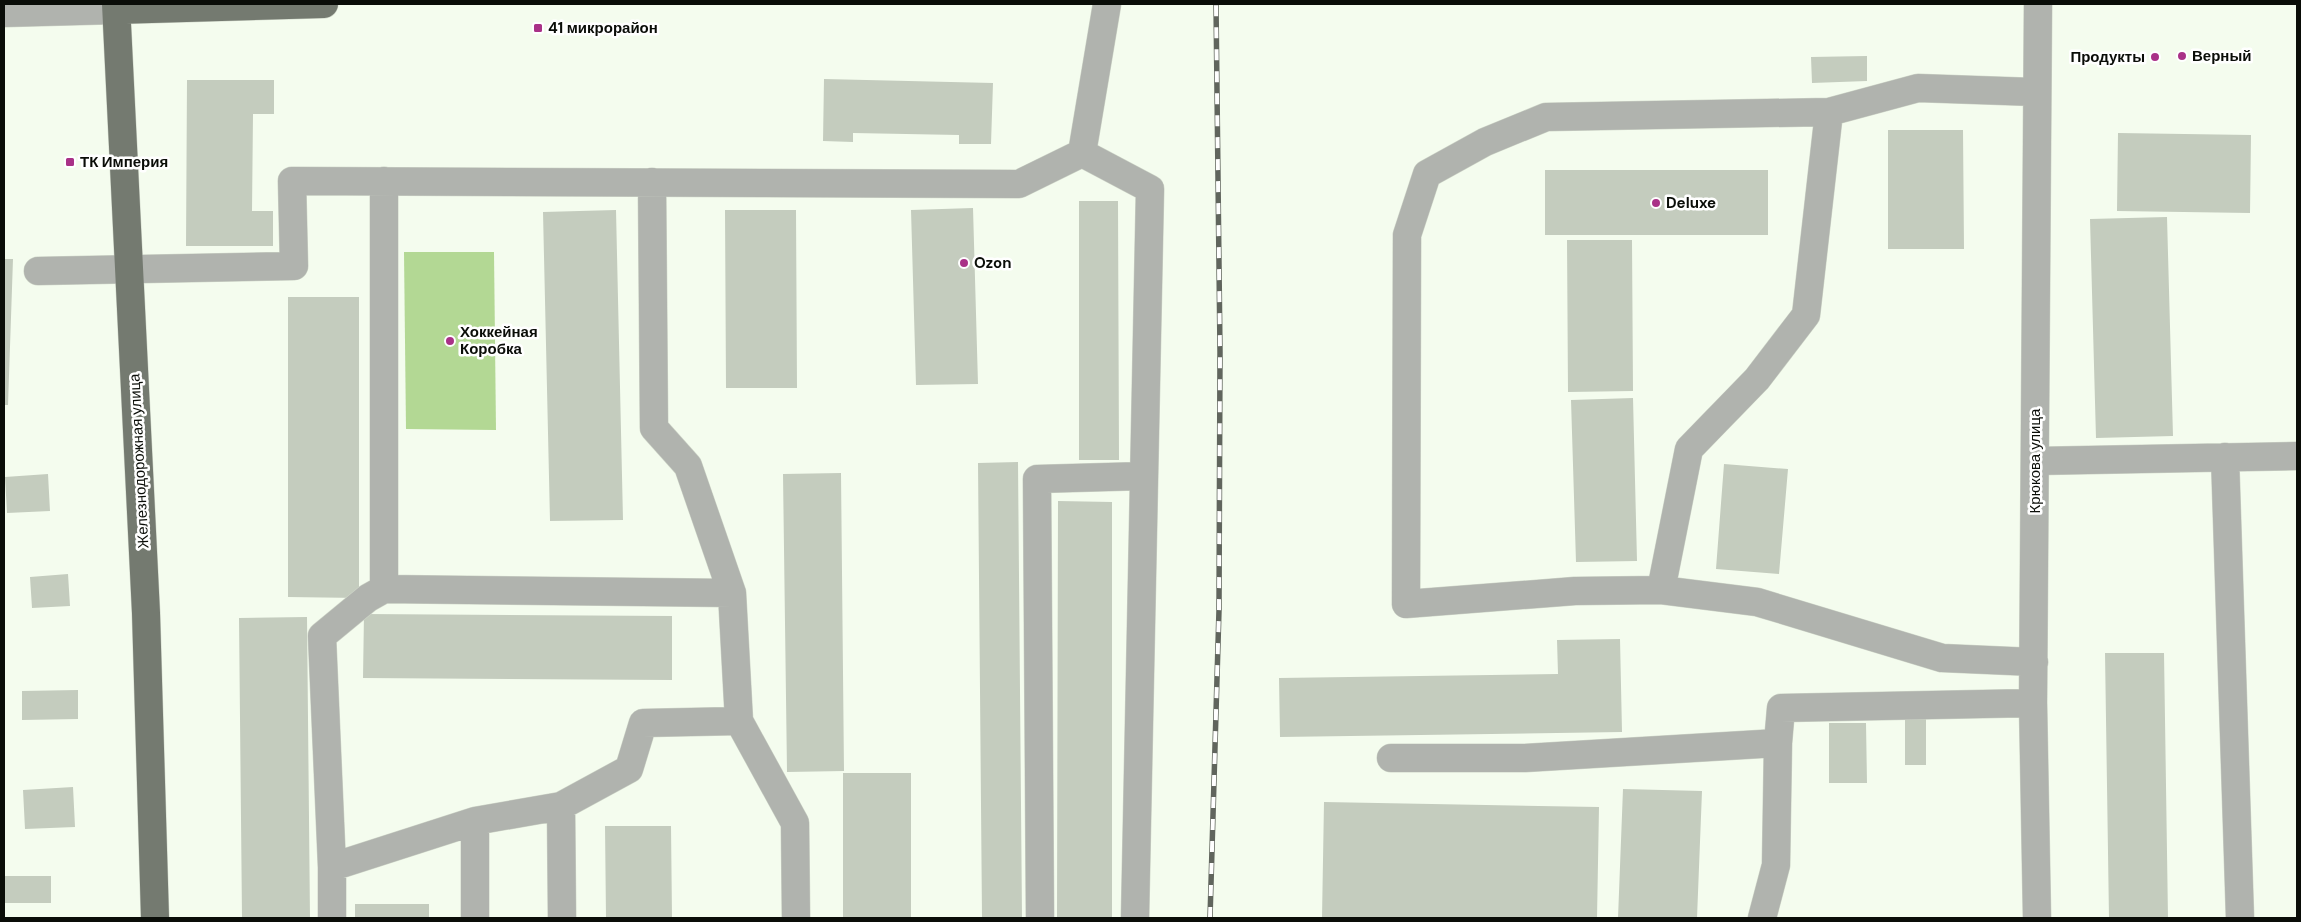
<svg xmlns="http://www.w3.org/2000/svg" width="2301" height="922" font-family="'DM Sans',sans-serif">
	<style>
		.grass { fill: #b3d894 }
		.building { fill: #c4ccbe }
		.lines { fill: none; stroke-linecap: round; stroke-linejoin: round }
		.minor-casing { stroke: #cfd6c9; stroke-width: 29 }
		.major-casing { stroke: #cfd6c9; stroke-width: 29 }
		.minor { stroke: #b0b3ae; stroke-width: 28 }
		.major { stroke: #747a70; stroke-width: 28 }
		.rail-casing { stroke: #60655d; stroke-width: 5.5 }
		.rail { stroke: #fff; stroke-width: 4; stroke-dasharray: 11; stroke-linecap: butt }
		.poi-dot { fill: #a93187; stroke: #fff; stroke-width: 2 }
		.labels { text-anchor: middle; stroke-width: 5; stroke-linejoin: round; paint-order: stroke }
		.poi-label { font-size: 15px; font-weight: bold; fill: #0a0d08; stroke: #fff; text-anchor: start }
		.street-label { font-size: 15px; fill: #0a0d08; stroke: #fff }
	</style>
	<rect width="100%" height="100%" fill="#f4fcee"/>
	<!-- grass -->
	<path class="grass" d="M404,252H494L496,430L406,429Z"/>
	<!-- building -->
	<path class="building" d="M1867,56V81L1812,83L1811,57Z
		M824,79L993,83L991,144H959V135L853,133V142L823,141Z
		M187,80H274V114H253L252,211H273V246H186Z
		M1888,130H1963L1964,249H1888Z
		M2118,133L2251,135L2250,213L2117,211Z
		M1545,170H1768V235H1545Z
		M1079,201H1118L1119,460H1079Z
		M973,208L978,384L916,385L911,210Z
		M616,210L623,520L550,521L543,212Z
		M725,210H796L797,388H726Z
		M2167,217L2173,436L2096,438L2090,219Z
		M1567,240H1632L1633,391L1568,392Z
		M4,259H13L8,405H4Z
		M288,297H359V598L288,597Z
		M1633,398L1637,561L1576,562L1571,400Z
		M1018,462L1022,918H982L978,463Z
		M1724,464L1788,469L1779,574L1716,569Z
		M841,473L844,771L787,772L783,474Z
		M48,474L50,511L7,513L5,477Z
		M1058,501L1112,502V918H1057Z
		M68,574L70,606L32,608L30,577Z
		M364,614L672,616V680L363,678Z
		M307,617L310,918H242L239,618Z
		M1620,639L1622,732L1280,737L1279,678L1558,674L1557,640Z
		M2105,653H2164L2168,918H2109Z
		M78,690V719L22,720V691Z
		M1905,719H1926V765H1905Z
		M1829,723H1866L1867,783H1829Z
		M843,773H911V918H843Z
		M73,787L75,827L25,829L23,790Z
		M1623,789L1702,791L1697,918H1618Z
		M1324,802L1599,807L1597,918H1322Z
		M605,826H671L672,918H606Z
		M4,876H51V903H4Z
		M355,904H429V918H355Z"/>
	<g class="lines">
		<defs>
			<path id="minor" d="M1107,4L1082,153L1150,189L1135,918
				M4,13L117,10
				M1829,112L1806,315L1757,379L1689,449L1661,590L1757,602L1942,658L2034,662
				M384,181V589
				M38,271L294,266L292,181L1019,184L1082,153
				M2225,457L2240,918
				M2035,461L2297,456
				M1661,590L1575,591L1406,604L1407,235L1427,174L1485,142L1546,117L1829,112L1918,88L2037,92
				M739,721L795,823L796,918
				M1391,758H1525L1778,743
				M332,867L475,821
				M332,918V867L322,636L368,598L384,589L732,593
				M475,918V821L561,806
				M562,918L561,806L629,769L643,723L739,721L732,593L688,466L654,428L652,182
				M1040,918L1037,479L1144,476
				M1762,918L1776,865L1778,743L1781,708L2033,703
				M2037,918L2033,703L2038,4"/>
			<path id="major" d="M116,4L146,613L155,918
				M117,10L324,4"/>
		</defs>
		<!-- minor casing -->
		<use href="#minor" class="minor-casing"/>
		<!-- major casing -->
		<use href="#major" class="major-casing"/>
		<!-- minor -->
		<use href="#minor" class="minor"/>
		<!-- major -->
		<use href="#major" class="major"/>
		<defs>
			<path id="rail" d="M1210,918L1219,610L1220,352L1216,4"/>
		</defs>
		<!-- rail casing -->
		<use href="#rail" class="rail-casing"/>
		<!-- rail -->
		<use href="#rail" class="rail"/>
	</g>
	<!-- markers -->
	<g class="poi-dot">
		<rect x="533" y="23" width="10" height="10" rx="2.5"/>
		<circle cx="2182" cy="56" r="5"/>
		<circle cx="2155" cy="57" r="5"/>
		<rect x="65" y="157" width="10" height="10" rx="2.5"/>
		<circle cx="1656" cy="203" r="5"/>
		<circle cx="964" cy="263" r="5"/>
		<circle cx="450" cy="341" r="5"/>
	</g>
	<g class="labels">
		<!-- poi labels -->
		<g class="poi-label">
			<text x="548" y="33">41 микрорайон</text>
			<text x="2192" y="61">Верный</text>
			<text x="2145" y="62" text-anchor="end">Продукты</text>
			<text x="80" y="167">ТК Империя</text>
			<text x="1666" y="208">Deluxe</text>
			<text x="974" y="268">Ozon</text>
			<text x="460" y="337">Хоккейная<tspan x="460" dy="17">Коробка</tspan></text>
		</g>
		<!-- street labels -->
		<g class="street-label">
			<text transform="translate(139 461) rotate(-93)" y="5">Железнодорожная улица</text>
			<text transform="translate(2035 461) rotate(-90)" y="5">Крюкова улица</text>
		</g>
	</g>
	<!-- border -->
	<rect width="2301" height="922" fill="none" stroke="#0a0d08" stroke-width="10"/>
</svg>
